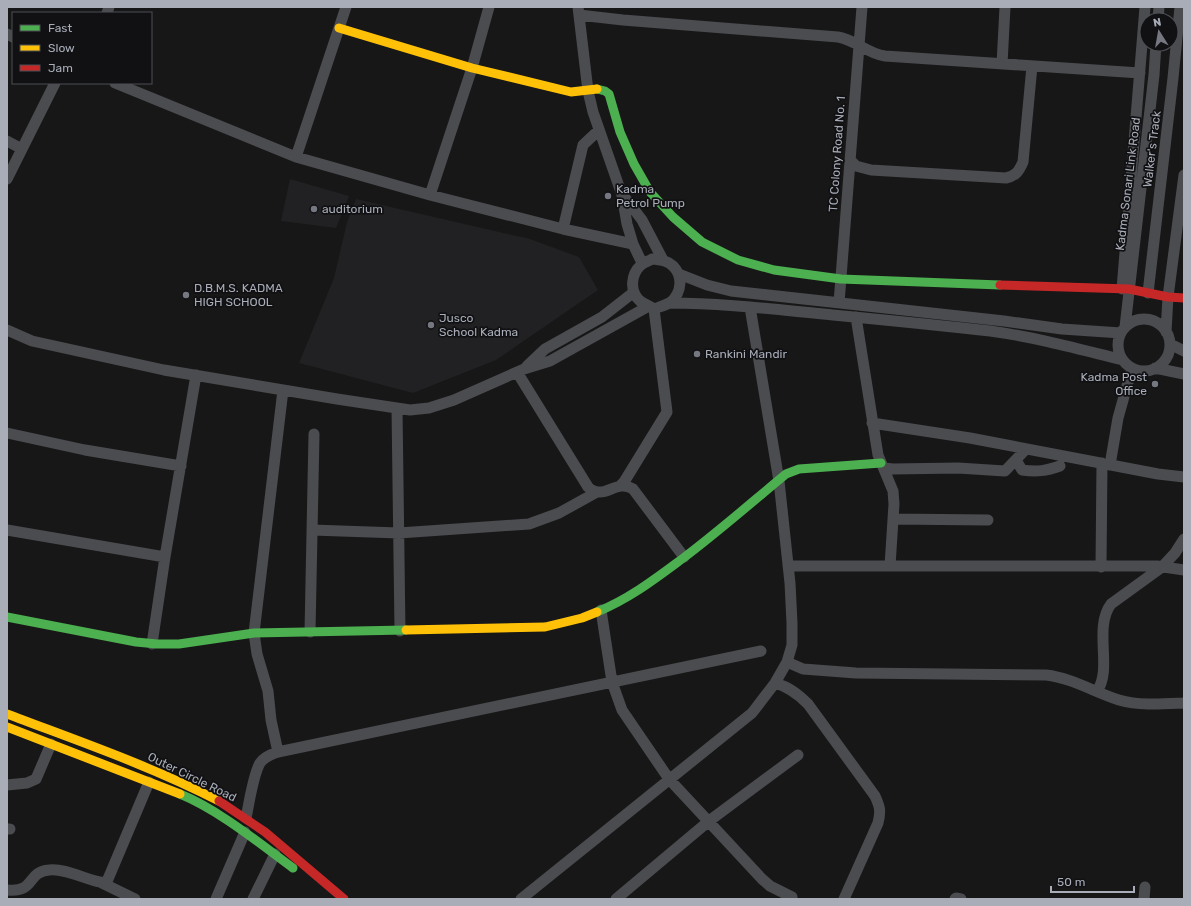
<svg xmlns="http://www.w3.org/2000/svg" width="1191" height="906" font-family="Rubik,sans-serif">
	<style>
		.built { fill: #212123 }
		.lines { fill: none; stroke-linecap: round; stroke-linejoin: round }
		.street { stroke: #4b4c50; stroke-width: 11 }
		.fast { stroke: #4caf50; stroke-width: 9 }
		.slow { stroke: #ffc107; stroke-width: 9 }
		.jam { stroke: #c62828; stroke-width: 9 }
		.poi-dot { fill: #757880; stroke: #111113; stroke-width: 1.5 }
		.labels { text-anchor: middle; stroke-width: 3.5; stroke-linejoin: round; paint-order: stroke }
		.street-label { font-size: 12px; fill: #a8adb8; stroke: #111113 }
		.poi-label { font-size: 12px; fill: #a8adb8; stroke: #111113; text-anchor: start }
	</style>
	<rect width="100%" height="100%" fill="#171717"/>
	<!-- built -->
	<path class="built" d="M290,179L349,196L336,228L281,221Z
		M356,199L530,239L579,257L598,290L496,360L413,393L299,363L334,278L347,222Z"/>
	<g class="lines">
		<!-- street -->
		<path class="street" d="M578,7L588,91L593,112L622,195L627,224L633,244L642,263
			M107,13L109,7
			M579,15L623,20L838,37C856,40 868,54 885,56L1140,73
			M1158,20L1159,7
			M7,34L13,37
			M1002,64L1005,7
			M115,83L296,157L430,195L563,229L633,244
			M7,141L22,149
			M296,157L346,7
			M850,160L856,166L871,170L1006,178C1016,176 1019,171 1023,162L1032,66
			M7,179L55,83
			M430,195L472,68L489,7
			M623,195L642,220L663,260
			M563,229L583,145L599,130
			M652,259C660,260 667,260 673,266C683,276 682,292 671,302C667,305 659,307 654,309C650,306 644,304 640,301C629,291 631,274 641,265C644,262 649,261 652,259Z
			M679,274L707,285L731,291L1004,321L1062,329L1121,333
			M1122,289L1145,7
			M1148,293L1173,78L1180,7
			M670,303C725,303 779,310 833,315C885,320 937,325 990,331C1035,337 1079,349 1123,360
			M839,303L862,7
			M856,317L878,455L893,491L894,504L890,566
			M1118 345a26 26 0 1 1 52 0a26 26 0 1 1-52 0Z
			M1125,327L1154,75L1156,44
			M7,330L32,341L164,370L337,399L410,410L429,408L454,400L524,369L550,361L649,306
			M1166,332L1168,297L1184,175
			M1170,344L1184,351
			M527,366L545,349L602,317L634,292
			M1155,368L1184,374
			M517,372L588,487C605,502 615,478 633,489L684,557
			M397,408L400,631
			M872,423L970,438L1158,474L1184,477
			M7,433L85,450L181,466
			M1016,460L1022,470C1037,472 1046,471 1060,466
			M1110,465L1118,418L1132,368
			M884,468L893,469L958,468L1005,471L1026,449
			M620,486L624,482L667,412L654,309
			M893,519L988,520
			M7,530L165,557
			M312,530L399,533L529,524L559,513L597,492
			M788,566H1157L1184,570
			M1101,567L1102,463
			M601,610L612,682L622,710L669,779L762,879L770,886L792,897L790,899
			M310,632L314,434
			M152,644L165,557L196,375
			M787,662L803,669L856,673L1046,675C1072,678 1094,692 1119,700C1140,706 1163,704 1184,703
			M775,683C789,687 798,694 808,704L875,796C880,807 881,811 878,823L844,899
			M1097,691C1113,669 1093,628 1111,604L1162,567L1175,553L1184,539
			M278,752L271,720L268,691L257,654L254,633L283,390
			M7,785L27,783L36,779L51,744
			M246,818C249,804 253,775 260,763C264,757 272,754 278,752L761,651
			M7,829H10
			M102,883L135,899
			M7,890C36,893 26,872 49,870C67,867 95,885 106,882L108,879L149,782
			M216,899L245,832
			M253,899L275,854
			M521,899L752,713L775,683L787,662L792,645V623L790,583L779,481L750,307
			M616,899L709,821L798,755
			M955,899L956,898L961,899
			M1144,899L1145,887"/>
		<!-- fast -->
		<path class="fast" d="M597,89L605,91L609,94L620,132L634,164L650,192L673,217L702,242L738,260L774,270L841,279L1000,285
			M597,612C629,599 655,579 682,559C718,532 752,502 786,474L799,469L881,463
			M7,617L136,642L157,644H179L254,633L406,630
			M180,794C219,810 259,843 293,868"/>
		<!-- slow -->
		<path class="slow" d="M339,28L472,68L571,92L597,89
			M406,630L545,627L582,618L597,612
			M7,714C78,741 151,766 219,801
			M7,727L180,794"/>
		<!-- jam -->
		<path class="jam" d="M1000,285L1129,289L1168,297L1184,298
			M219,801L265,832L344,899"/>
	</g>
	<!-- markers -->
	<g class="poi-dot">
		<circle cx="608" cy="196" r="4"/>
		<circle cx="314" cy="209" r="4"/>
		<circle cx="186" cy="295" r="4"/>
		<circle cx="431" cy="325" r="4"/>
		<circle cx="697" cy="354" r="4"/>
		<circle cx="1155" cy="384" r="4"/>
	</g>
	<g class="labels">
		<!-- street labels -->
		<g class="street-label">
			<text transform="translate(1152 149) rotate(-83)" y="4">Walker's Track</text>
			<text transform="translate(837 154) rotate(-86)" y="4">TC Colony Road No. 1</text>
			<text transform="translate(1128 184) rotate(-83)" y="4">Kadma Sonari Link Road</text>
			<text transform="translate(192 777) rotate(26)" y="4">Outer Circle Road</text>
		</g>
		<!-- poi labels -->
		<g class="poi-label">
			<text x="616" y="193">Kadma<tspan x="616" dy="14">Petrol Pump</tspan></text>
			<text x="322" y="213">auditorium</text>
			<text x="194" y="292">D.B.M.S. KADMA<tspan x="194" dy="14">HIGH SCHOOL</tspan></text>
			<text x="439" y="322">Jusco<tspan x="439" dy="14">School Kadma</tspan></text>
			<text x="705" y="358">Rankini Mandir</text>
			<text x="1147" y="381" text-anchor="end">Kadma Post<tspan x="1147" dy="14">Office</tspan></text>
		</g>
	</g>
	<!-- border -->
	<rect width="1191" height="906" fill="none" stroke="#a8adb8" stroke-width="16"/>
	<!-- legend -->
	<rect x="12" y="12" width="140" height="72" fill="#111113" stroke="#4d4f55"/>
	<rect x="20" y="25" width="20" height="6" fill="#4caf50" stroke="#4d4f55"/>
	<text x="48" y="32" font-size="12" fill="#a8adb8">Fast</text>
	<rect x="20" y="45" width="20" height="6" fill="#ffc107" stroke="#4d4f55"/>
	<text x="48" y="52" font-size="12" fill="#a8adb8">Slow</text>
	<rect x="20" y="65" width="20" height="6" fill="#c62828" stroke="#4d4f55"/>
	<text x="48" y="72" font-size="12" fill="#a8adb8">Jam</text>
	<!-- north arrow -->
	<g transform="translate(1159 32) rotate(349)"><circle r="19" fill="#111113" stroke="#4d4f55"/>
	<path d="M0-3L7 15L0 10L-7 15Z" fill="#757880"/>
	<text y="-6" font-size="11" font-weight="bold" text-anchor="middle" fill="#a8adb8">N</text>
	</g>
	<!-- scale -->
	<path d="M1051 886v6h83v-6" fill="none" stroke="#a8adb8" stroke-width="2"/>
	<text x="1057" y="886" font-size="12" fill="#a8adb8" stroke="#111113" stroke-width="3" paint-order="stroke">50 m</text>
</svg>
